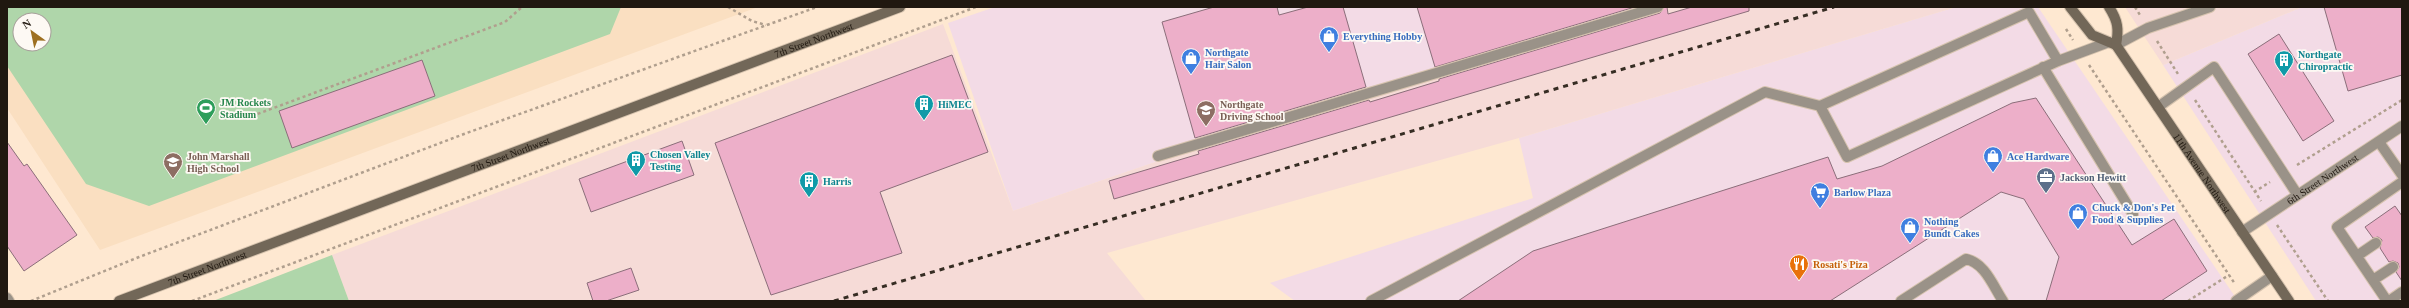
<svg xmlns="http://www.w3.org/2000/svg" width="2409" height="308" font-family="'Times New Roman',serif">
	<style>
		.commercial { fill: #f3dbe6 }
		.industrial { fill: #f6dbd7 }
		.built { fill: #fadfc1; fill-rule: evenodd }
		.green { fill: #afd6aa; fill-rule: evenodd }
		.building { fill: #edafc9; stroke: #8b6e7a }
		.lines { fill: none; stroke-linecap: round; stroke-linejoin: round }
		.service-casing { stroke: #d6c3ae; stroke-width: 12 }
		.minor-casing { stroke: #d6c3ae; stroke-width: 12 }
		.secondary-casing { stroke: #d6c3ae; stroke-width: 12 }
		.path { stroke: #b09f8e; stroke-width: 2.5; stroke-dasharray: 3 3; stroke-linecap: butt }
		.service { stroke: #9a9288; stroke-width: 10 }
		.minor { stroke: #9a9288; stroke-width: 10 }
		.secondary { stroke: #726758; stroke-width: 10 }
		.rail { stroke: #362d23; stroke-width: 3; stroke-dasharray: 5 5; stroke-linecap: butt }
		.labels { text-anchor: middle; stroke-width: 3.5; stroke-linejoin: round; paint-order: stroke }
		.shop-label { font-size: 10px; font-weight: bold; fill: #366cbe; stroke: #fdf9f4; text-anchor: start }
		.street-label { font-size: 10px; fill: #201810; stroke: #fdf9f4 }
		.culture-label { font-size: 10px; font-weight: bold; fill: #0d838f; stroke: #fdf9f4; text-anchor: start }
		.leisure-label { font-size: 10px; font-weight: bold; fill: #27864d; stroke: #fdf9f4; text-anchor: start }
		.education-label { font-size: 10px; font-weight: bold; fill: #785e54; stroke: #fdf9f4; text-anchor: start }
		.service-label { font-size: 10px; font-weight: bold; fill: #4e5e75; stroke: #fdf9f4; text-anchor: start }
		.food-label { font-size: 10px; font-weight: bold; fill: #c56008; stroke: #fdf9f4; text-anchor: start }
	</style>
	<rect width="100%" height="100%" fill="#fee8d1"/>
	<!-- commercial -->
	<path class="commercial" d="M995,7H1669L1205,145L1013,211L948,23Z
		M1956,7H2038L2238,301H1295L1270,283L1533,198L1519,138Z
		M2302,7H2402V301H2316L2163,65Z"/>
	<!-- industrial -->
	<path class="industrial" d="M1669,7H1956L1519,138L1107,253L1146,301H349L332,255L943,24L1013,211L1205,145Z
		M2125,7H2302L2163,65Z"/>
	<!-- built -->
	<path class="built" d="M7,7H758L100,250L7,108ZM20,20H44V44H20Z"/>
	<!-- green -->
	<path class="green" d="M7,7H621L610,34L149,206L86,184L7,66ZM20,20H44V44H20Z
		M332,255L349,301H213Z"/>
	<!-- building -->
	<path class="building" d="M1214,7H1277L1279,15L1308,7H1343L1366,87L1195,138L1162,22Z
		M1417,7H1635L1435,67Z
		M1664,7H1667L1668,14L1692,7H1749V11L1114,199L1109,181L1199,154L1198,151L1369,100L1370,102L1439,81V79L1660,13Z
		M2324,7H2402V75L2348,91Z
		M2279,34L2334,121L2303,141L2248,54Z
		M952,55L988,152L880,192L902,253L771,295L715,143Z
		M422,60L435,96L292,148L279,111Z
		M2036,98L2132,245L2174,219L2207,271L2161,301H2046L2059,257L2024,199L2001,192L1830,301H1458L1533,251L1828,157L1837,179L1882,166L2012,103Z
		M682,141L694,175L591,212L579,179Z
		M7,142L24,166L27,164L77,235L24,271L7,246Z
		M2395,206L2402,216V281L2396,272L2399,267L2398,263L2393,261L2389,262L2380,248L2382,240L2378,237L2373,238L2365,227Z
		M631,268L639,290L606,301H593L587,283Z"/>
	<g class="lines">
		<defs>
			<path id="service" d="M2116,45L2148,28L2210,7
				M2058,61L2029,12L1820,106L1847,157L2058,61L2109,42
				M2043,67L2133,214
				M2158,107L2214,67L2297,194
				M2379,142L2402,175
				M1158,156L1658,7
				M2357,256L2376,243
				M2373,280L2393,267
				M7,298L9,301
				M1371,301L1765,92L1820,106
				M1901,301L1966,259C1985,263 1993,286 2003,301
				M2387,301L2337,227L2402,182
				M2389,301L2402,292"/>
			<g id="minor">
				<path id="s1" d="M2242,232L2402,126"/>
				<path d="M2236,301L2272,276"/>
			</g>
			<g id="secondary">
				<path id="s2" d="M2070,7L2092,35L2116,45L2289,301"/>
				<path d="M2109,7C2118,21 2119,29 2116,45"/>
				<path id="s3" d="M119,301L900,7"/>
			</g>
		</defs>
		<!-- service casing -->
		<use href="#service" class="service-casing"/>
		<!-- minor casing -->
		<use href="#minor" class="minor-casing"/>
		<!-- secondary casing -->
		<use href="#secondary" class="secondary-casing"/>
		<!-- path -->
		<path class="path" d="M728,7L752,21L766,25
			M2135,7L2140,15
			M2066,29L2073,40
			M2157,41L2178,74
			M2089,65L2235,284
			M2195,100L2261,201
			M252,116L505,22L522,7
			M2297,165L2402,100
			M2254,192L2270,182
			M2277,225L2328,301
			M31,301L139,257L464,134L817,7
			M192,301L976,7
			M2188,301L2229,275"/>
		<!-- service -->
		<use href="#service" class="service"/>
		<!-- minor -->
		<use href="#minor" class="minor"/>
		<!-- secondary -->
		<use href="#secondary" class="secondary"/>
		<!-- rail -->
		<path class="rail" d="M834,301L1834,7"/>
	</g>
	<!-- icons -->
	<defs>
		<symbol id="shop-pin" viewBox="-11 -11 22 30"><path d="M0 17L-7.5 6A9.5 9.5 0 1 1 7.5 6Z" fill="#3f7fe0" stroke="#fdf9f4"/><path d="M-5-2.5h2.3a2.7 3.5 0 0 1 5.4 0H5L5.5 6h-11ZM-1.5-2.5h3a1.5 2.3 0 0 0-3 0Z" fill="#fff"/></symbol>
		<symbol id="building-pin" viewBox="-11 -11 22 30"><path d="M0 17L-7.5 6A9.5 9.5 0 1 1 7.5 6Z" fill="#0f9aa8" stroke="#fdf9f4"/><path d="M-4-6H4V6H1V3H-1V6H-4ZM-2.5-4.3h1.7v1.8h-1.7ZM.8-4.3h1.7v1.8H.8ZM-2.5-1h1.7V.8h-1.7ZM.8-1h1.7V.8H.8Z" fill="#fff"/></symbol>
		<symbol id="stadium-pin" viewBox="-11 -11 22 30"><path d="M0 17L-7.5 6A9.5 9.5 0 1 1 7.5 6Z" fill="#2e9e5b" stroke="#fdf9f4"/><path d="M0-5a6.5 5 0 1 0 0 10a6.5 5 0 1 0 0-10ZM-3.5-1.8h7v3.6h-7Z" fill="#fff"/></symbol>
		<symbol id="school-pin" viewBox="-11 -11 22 30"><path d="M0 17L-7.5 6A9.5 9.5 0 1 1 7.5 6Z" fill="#8d6e63" stroke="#fdf9f4"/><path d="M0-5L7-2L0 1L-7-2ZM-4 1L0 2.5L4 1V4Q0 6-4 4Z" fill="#fff"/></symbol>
		<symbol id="office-pin" viewBox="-11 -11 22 30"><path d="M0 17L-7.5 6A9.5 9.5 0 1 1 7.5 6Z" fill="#5c6f8a" stroke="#fdf9f4"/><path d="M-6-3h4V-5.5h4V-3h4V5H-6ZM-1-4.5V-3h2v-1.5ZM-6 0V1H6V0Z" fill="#fff"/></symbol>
		<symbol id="supermarket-pin" viewBox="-11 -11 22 30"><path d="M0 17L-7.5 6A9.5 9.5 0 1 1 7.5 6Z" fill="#3f7fe0" stroke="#fdf9f4"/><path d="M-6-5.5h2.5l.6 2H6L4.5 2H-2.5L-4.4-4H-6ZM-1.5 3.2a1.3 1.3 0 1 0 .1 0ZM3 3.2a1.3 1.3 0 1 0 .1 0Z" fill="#fff"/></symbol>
		<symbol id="restaurant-pin" viewBox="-11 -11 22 30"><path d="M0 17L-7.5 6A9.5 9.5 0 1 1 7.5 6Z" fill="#e8710a" stroke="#fdf9f4"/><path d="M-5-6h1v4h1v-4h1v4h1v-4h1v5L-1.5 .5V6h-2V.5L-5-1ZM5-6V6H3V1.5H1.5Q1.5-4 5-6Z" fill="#fff"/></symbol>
	</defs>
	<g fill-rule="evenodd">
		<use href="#shop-pin" x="1318" y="25" width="22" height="30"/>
		<use href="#shop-pin" x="1180" y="47" width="22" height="30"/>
		<use href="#building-pin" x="2273" y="49" width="22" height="30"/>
		<use href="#building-pin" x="913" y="93" width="22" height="30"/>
		<use href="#stadium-pin" x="195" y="97" width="22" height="30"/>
		<use href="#school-pin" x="1195" y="99" width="22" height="30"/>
		<use href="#shop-pin" x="1982" y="145" width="22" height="30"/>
		<use href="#building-pin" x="625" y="149" width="22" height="30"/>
		<use href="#school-pin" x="162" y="151" width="22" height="30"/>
		<use href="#office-pin" x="2035" y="166" width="22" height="30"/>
		<use href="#building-pin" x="798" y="170" width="22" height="30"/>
		<use href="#supermarket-pin" x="1809" y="181" width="22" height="30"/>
		<use href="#shop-pin" x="2067" y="202" width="22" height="30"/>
		<use href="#shop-pin" x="1899" y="216" width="22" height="30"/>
		<use href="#restaurant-pin" x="1788" y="253" width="22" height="30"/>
	</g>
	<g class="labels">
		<!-- shop labels -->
		<g class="shop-label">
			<text x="1343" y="40">Everything Hobby</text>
			<text x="1205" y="56">Northgate<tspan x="1205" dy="12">Hair Salon</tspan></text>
			<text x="2007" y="160">Ace Hardware</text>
			<text x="1834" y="196">Barlow Plaza</text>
			<text x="2092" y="211">Chuck &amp; Don's Pet<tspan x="2092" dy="12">Food &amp; Supplies</tspan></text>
			<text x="1924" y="225">Nothing<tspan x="1924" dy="12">Bundt Cakes</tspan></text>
		</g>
		<!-- street labels -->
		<g class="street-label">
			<text dy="4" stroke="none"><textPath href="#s3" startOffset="742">7th Street Northwest</textPath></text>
			<text dy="4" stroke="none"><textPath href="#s3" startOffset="418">7th Street Northwest</textPath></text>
			<text dy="4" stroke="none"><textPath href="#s2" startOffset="216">11th Avenue Northwest</textPath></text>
			<text dy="4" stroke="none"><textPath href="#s1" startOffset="96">6th Street Northwest</textPath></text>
			<text dy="4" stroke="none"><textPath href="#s3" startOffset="94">7th Street Northwest</textPath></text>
		</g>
		<!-- culture labels -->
		<g class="culture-label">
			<text x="2298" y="58">Northgate<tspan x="2298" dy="12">Chiropractic</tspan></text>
			<text x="938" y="108">HiMEC</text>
			<text x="650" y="158">Chosen Valley<tspan x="650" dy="12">Testing</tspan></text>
			<text x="823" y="185">Harris</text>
		</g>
		<!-- leisure labels -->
		<g class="leisure-label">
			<text x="220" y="106">JM Rockets<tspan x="220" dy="12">Stadium</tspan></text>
		</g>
		<!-- education labels -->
		<g class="education-label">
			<text x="1220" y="108">Northgate<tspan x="1220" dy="12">Driving School</tspan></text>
			<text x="187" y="160">John Marshall<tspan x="187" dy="12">High School</tspan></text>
		</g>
		<!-- service labels -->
		<g class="service-label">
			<text x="2060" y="181">Jackson Hewitt</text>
		</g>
		<!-- food labels -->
		<g class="food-label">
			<text x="1813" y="268">Rosati's Piza</text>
		</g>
	</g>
	<!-- border -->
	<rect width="2409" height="308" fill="none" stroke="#201810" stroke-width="16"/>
	<!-- north arrow -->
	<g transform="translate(32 32) rotate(327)"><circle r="19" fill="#fdf9f4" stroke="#a59f99"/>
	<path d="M0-3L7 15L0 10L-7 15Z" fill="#9e7021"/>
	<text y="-6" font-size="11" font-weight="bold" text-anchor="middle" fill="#201810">N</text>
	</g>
</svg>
